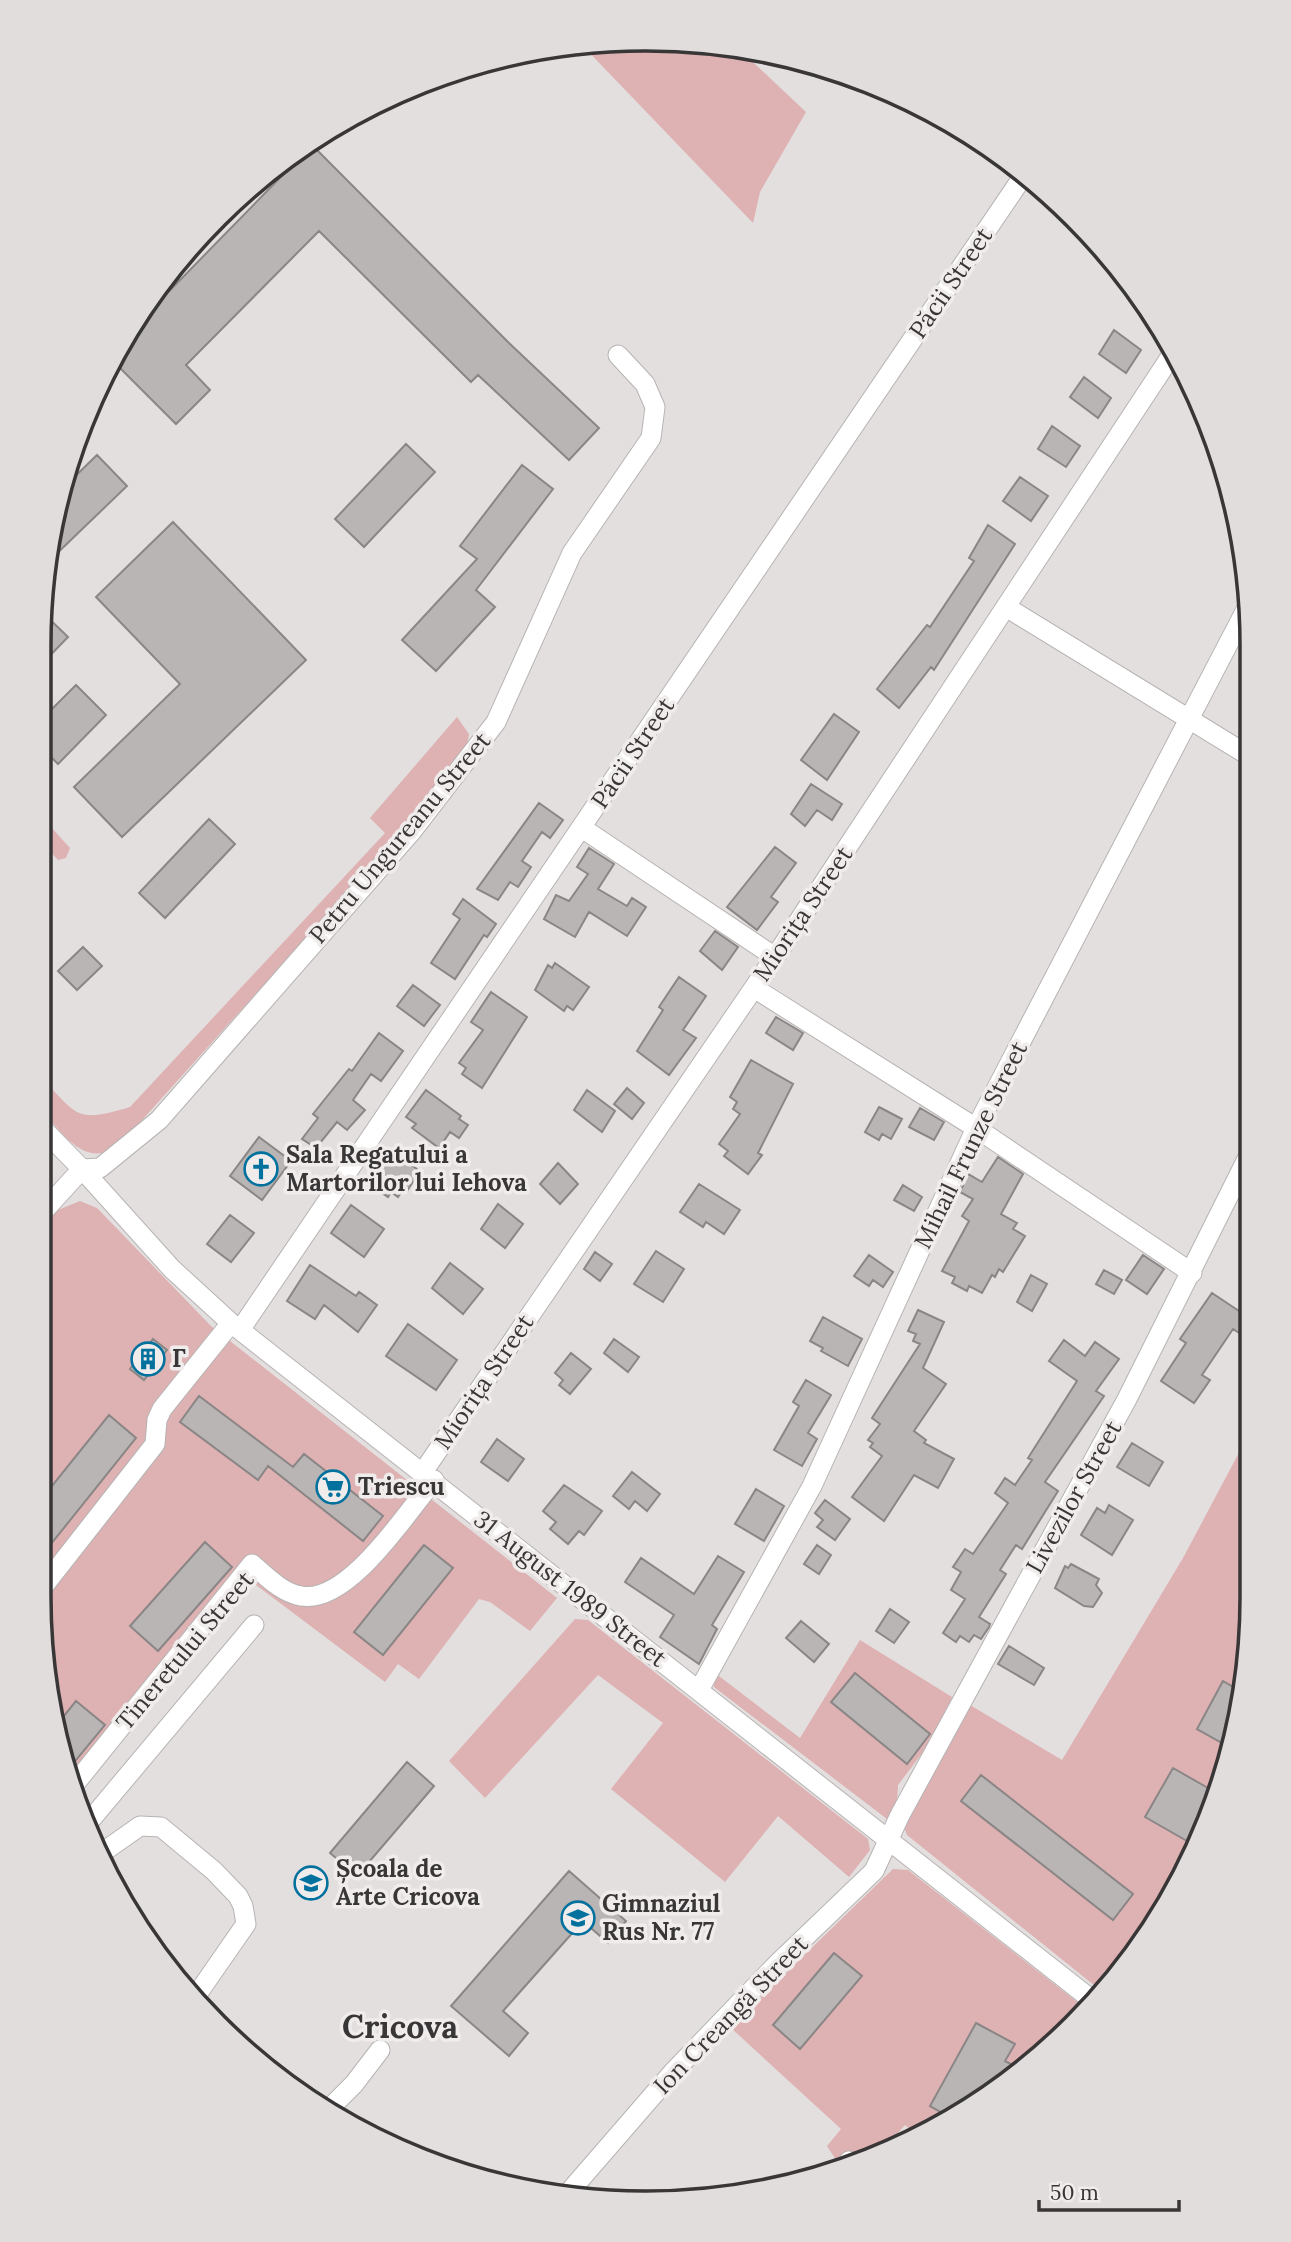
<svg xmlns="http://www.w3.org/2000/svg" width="1291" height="2242" font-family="Lora,serif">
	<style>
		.green { fill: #deb1b3 }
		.building { fill: #bab5b5; stroke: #8b8686; stroke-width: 2 }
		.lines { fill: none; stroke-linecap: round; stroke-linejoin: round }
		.minor-casing { stroke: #b7b3b3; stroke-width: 21 }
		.minor { stroke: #fff; stroke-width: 19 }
		.labels { text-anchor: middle; stroke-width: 7; stroke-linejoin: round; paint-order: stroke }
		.street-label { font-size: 24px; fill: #383636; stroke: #f1ecec }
		.poi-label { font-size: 24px; font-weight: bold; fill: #383636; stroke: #f1ecec; text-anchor: start }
		.district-label { font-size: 32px; font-weight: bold; fill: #383636; stroke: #f1ecec }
		.rim { fill: none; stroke: #383636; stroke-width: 3.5 }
	</style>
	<rect width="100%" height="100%" fill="#e4dfdf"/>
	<!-- green -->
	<path class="green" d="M645,39L737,47L806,112L760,192L753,223L582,45Z
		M457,717L469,734L466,751L394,840L117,1148C81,1167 63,1132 39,1108V1076C79,1115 73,1124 130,1107L385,833L370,818Z
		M40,815L70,848L66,858L58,860L40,840Z
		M39,1141L52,1154V1180L39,1197Z
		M80,1201L97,1208L211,1326L557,1598L530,1631L490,1602L479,1599L419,1679L398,1664L385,1682L252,1582L73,1796L39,1596V1231L58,1210Z
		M1251,1430V1637L1220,1792L1150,1933L1100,1990L907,1835L904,1827L970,1705L1062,1760L1183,1558Z
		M575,1619L588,1620L868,1839L870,1850L849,1877L778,1816L725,1882L611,1789L663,1723L598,1675L485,1798L449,1761Z
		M860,1640L952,1697L933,1739L898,1785L897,1805L887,1819L714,1687L715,1673L800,1738Z
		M893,1869L908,1870L1085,2008L1045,2053L916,2134L905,2125L876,2158L840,2166L827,2146L841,2129L730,2027Z"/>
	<!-- building -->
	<path class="building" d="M312,145L509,343L599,428L569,460L478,375L471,382L319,231L186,365L210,390L176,424L114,362L137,316L141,320Z
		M1114,330L1141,350L1126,373L1099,354Z
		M1084,377L1111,398L1098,418L1070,397Z
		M1052,426L1080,446L1066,467L1038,449Z
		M406,444L435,472L364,547L335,519Z
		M97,455L127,486L49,561L64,487Z
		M522,465L553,489L476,590L495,607L436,671L402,640L477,559L460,546Z
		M1020,477L1048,496L1031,521L1003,501Z
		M173,522L306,660L122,837L74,787L180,684L96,597Z
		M988,525L1015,544L934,670L931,667L899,708L877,689L927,625L930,627L974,561L969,558Z
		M40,610L68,637L40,666Z
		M76,685L106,715L58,764L40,746V721Z
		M834,714L859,732L827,780L801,760Z
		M811,784L842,804L832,820L817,810L805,826L791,814Z
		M539,803L563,820L550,838L542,832L522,861L531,867L518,887L510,882L498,900L477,889Z
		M209,819L235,844L165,918L139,893Z
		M775,847L796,863L771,897L778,902L757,930L727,907Z
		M589,848L614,864L598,889L627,906L632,898L646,907L627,936L589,912L575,937L544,919L556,895L569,901L588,874L577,867Z
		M463,899L496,924L487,937L484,935L455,979L431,963L460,919L453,914Z
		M715,931L738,947L722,970L700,951Z
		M83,947L102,966L77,990L58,971Z
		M555,963L589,987L573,1010L567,1006L564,1011L535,990L548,965L552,968Z
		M679,977L706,996L683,1030L696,1038L669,1075L637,1051L663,1010L659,1007Z
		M413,985L440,1005L424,1026L397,1006Z
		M491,992L527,1017L482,1088L462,1074L466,1068L459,1063L483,1030L471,1022Z
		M776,1017L803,1033L793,1050L766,1033Z
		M379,1033L403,1051L381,1081L371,1074L353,1100L365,1110L347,1130L337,1122L316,1148L302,1139L318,1118L313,1114L349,1069L352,1071Z
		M751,1060L793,1084L758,1153L762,1155L748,1174L724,1156L728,1151L719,1144L740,1114L733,1109L737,1102L730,1097Z
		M627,1088L644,1103L632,1119L614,1104Z
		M426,1090L461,1116L459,1119L468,1125L459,1138L450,1132L439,1148L412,1128L416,1124L406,1117Z
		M587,1090L615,1111L602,1132L574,1110Z
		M879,1107L902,1119L891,1139L882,1134L879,1140L865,1132Z
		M920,1108L944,1122L934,1140L909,1127Z
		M259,1137L291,1161L262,1200L230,1176Z
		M387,1149L420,1171L407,1191L404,1188L398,1197L391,1192L388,1197L373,1187L376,1182L372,1180L381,1167L377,1164Z
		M998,1157L1023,1174L1001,1214L1017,1223L1013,1229L1025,1236L1003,1272L999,1269L995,1277L992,1275L982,1293L969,1286L967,1291L952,1283L955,1277L942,1271L969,1221L962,1216L973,1199L960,1192L968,1174L982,1182Z
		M558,1163L578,1184L560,1204L540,1184Z
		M699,1184L740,1210L724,1234L706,1222L703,1227L680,1212Z
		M903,1185L922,1197L914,1211L894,1200Z
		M498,1204L523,1224L505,1248L481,1229Z
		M351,1205L384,1229L364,1257L331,1233Z
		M230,1215L254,1233L231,1262L207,1244Z
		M656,1251L684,1269L663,1302L634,1284Z
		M595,1252L612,1264L600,1281L584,1269Z
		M869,1255L893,1272L883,1287L873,1280L869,1286L854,1276Z
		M1143,1255L1164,1269L1147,1294L1126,1280Z
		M450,1263L483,1289L463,1314L432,1288Z
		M310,1265L356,1296L359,1292L377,1305L358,1332L324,1305L315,1319L287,1301Z
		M1104,1270L1122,1280L1114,1294L1096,1284Z
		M1031,1275L1047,1284L1032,1311L1017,1302Z
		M1212,1293L1251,1319V1325L1244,1336L1233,1329L1202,1375L1210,1380L1194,1403L1161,1381L1186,1343L1180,1339Z
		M918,1310L944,1322L923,1368L946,1384L914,1431L926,1440L924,1443L954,1459L938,1488L914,1475L884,1521L852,1497L882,1456L870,1447L873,1443L868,1440L880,1424L872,1418L920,1344L913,1341L916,1334L908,1331Z
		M823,1317L862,1339L848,1366L821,1351L823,1348L810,1341Z
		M408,1324L457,1360L436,1390L386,1356Z
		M153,1339L167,1350L144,1380L130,1369Z
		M614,1339L639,1357L628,1372L604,1353Z
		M1064,1340L1085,1356L1095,1342L1119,1359L1096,1391L1104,1396L1045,1482L1058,1491L1022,1549L1016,1545L1000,1570L1006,1574L979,1617L990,1624L989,1627L981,1639L974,1635L969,1642L960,1636L956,1642L943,1633L965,1599L951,1590L961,1572L953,1567L965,1549L973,1554L1008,1503L995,1493L1005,1478L1015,1485L1032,1460L1028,1458L1077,1381L1049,1361Z
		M571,1353L591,1369L570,1394L559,1385L563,1380L555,1373Z
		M806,1380L831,1395L808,1433L817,1439L802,1466L774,1450L799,1406L793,1402Z
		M199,1396L293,1467L304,1454L383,1516L363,1541L268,1466L258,1480L180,1422Z
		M109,1415L136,1438L39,1559V1502Z
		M497,1439L524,1459L508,1481L481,1462Z
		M1132,1443L1163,1462L1149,1486L1117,1467Z
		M632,1472L660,1494L647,1511L635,1501L629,1509L613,1496Z
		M564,1485L602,1511L584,1535L579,1531L568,1544L550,1529L556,1522L543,1511Z
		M756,1489L784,1506L764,1541L735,1524Z
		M825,1500L850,1519L835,1540L817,1527L823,1520L815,1513Z
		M1109,1505L1133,1520L1112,1555L1081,1535L1097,1508L1105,1513Z
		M205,1542L232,1567L158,1651L130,1626Z
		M424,1545L453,1568L383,1655L354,1632Z
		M817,1545L831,1555L819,1574L804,1564Z
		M718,1556L744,1572L712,1625L717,1629L699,1664L660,1637L674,1615L625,1582L641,1558L694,1594Z
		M1071,1564L1099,1579L1096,1585L1102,1593L1093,1607L1084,1606L1055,1588L1065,1566L1068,1568Z
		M890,1609L909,1622L894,1643L876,1631Z
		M801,1621L829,1644L814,1662L786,1638Z
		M1009,1646L1044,1668L1034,1685L998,1664Z
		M855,1673L930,1734L907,1764L831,1702Z
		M1223,1681L1240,1691L1229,1747L1197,1729Z
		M76,1701L105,1725L67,1771L59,1722Z
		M407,1762L434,1786L357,1876L330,1853Z
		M1173,1768L1215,1792L1187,1841L1145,1817Z
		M981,1775L1133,1894L1113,1920L961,1801Z
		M569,1871L626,1921L608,1943L583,1921L503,2011L528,2033L509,2056L451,2006Z
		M834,1953L862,1976L800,2049L773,2025Z
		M976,2023L1015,2044L1005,2061L1020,2069L946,2115L930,2106Z"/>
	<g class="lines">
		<defs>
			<path id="minor" d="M1006,607L1251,757
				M582,828L775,957
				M754,988L976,1128L1192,1273
				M39,1125L82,1169L172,1269L231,1323L1092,2000
				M39,1216L82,1169L100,1168L159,1120L412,831L496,722L572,553L651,438L655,407L645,384L618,355
				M240,1330L1024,175
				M423,1472L775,957L1175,350
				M39,1592L155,1444L157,1420L162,1409L231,1323
				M699,1690L812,1486L976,1128L1250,602
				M70,1790L252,1564C266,1576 282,1593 301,1596C348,1605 407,1512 434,1480
				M88,1823L254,1625
				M103,1852L140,1826L161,1827L214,1871L238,1896L243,1906L246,1924L196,1996
				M328,2110L354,2084L380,2050
				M846,2165L849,2161
				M570,2191L674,2071L778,1963L874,1871L900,1815L1127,1399L1251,1151"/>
		</defs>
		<!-- minor casing -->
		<use href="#minor" class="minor-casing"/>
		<!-- minor -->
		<use href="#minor" class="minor"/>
	</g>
	<!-- icons -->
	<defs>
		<symbol id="church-ring" viewBox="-11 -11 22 22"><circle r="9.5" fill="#f1ecec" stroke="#02719d" stroke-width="1.5"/><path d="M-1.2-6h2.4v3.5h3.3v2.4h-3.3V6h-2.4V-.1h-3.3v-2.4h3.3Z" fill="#02719d"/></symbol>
		<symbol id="building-ring" viewBox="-11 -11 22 22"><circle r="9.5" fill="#f1ecec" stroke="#02719d" stroke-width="1.5"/><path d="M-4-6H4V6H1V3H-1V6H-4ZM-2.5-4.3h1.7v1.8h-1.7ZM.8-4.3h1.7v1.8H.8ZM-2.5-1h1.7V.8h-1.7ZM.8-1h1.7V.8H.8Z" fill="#02719d"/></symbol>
		<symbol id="supermarket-ring" viewBox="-11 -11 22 22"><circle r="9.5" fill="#f1ecec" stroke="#02719d" stroke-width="1.5"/><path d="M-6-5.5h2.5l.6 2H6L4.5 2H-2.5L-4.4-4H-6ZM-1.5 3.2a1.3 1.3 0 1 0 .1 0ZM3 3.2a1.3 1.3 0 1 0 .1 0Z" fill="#02719d"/></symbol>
		<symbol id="school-ring" viewBox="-11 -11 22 22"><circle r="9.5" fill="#f1ecec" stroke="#02719d" stroke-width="1.5"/><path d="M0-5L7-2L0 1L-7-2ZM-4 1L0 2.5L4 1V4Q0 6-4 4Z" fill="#02719d"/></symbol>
	</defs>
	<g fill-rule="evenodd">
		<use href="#church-ring" x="242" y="1150" width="38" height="38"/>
		<use href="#building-ring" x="129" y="1340" width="38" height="38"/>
		<use href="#supermarket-ring" x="314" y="1468" width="38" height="38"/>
		<use href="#school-ring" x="292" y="1864" width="38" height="38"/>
		<use href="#school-ring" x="559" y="1899" width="38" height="38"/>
	</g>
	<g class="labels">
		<!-- street labels -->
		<g class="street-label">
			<text transform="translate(951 283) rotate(-56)" y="8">Păcii Street</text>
			<text transform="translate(633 753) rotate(-56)" y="8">Păcii Street</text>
			<text transform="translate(400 838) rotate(-50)" y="8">Petru Ungureanu Street</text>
			<text transform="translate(803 914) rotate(-56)" y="8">Miorița Street</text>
			<text transform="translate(971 1145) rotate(-64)" y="8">Mihail Frunze Street</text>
			<text transform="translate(484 1382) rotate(-56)" y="8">Miorița Street</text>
			<text transform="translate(1074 1497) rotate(-61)" y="8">Livezilor Street</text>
			<text transform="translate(570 1589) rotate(38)" y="8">31 August 1989 Street</text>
			<text transform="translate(185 1651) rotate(-50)" y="8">Tineretului Street</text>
			<text transform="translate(731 2015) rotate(-46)" y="8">Ion Creangă Street</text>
		</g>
		<!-- poi labels -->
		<g class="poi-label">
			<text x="286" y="1163">Sala Regatului a<tspan x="286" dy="28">Martorilor lui Iehova</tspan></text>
			<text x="172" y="1367">Г</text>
			<text x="358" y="1495">Triescu</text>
			<text x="336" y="1877">Școala de<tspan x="336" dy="28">Arte Cricova</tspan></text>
			<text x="602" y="1912">Gimnaziul<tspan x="602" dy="28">Rus Nr. 77</tspan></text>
		</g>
		<!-- district labels -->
		<g class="district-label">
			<text x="400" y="2038">Cricova</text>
		</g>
	</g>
	<!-- crop -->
	<path d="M0 0H1291V2242H0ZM645 51H646A594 594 0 0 1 1240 645V1597A594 594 0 0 1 646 2191H645A594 594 0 0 1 51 1597V645A594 594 0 0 1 645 51Z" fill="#e2dddd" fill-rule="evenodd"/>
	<path class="rim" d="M645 51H646A594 594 0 0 1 1240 645V1597A594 594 0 0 1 646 2191H645A594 594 0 0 1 51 1597V645A594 594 0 0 1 645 51Z"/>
	<!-- scale -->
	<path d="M1039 2200v10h140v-10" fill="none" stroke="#383636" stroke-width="3.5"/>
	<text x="1050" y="2200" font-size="21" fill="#383636" stroke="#f1ecec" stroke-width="5" paint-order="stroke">50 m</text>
</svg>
